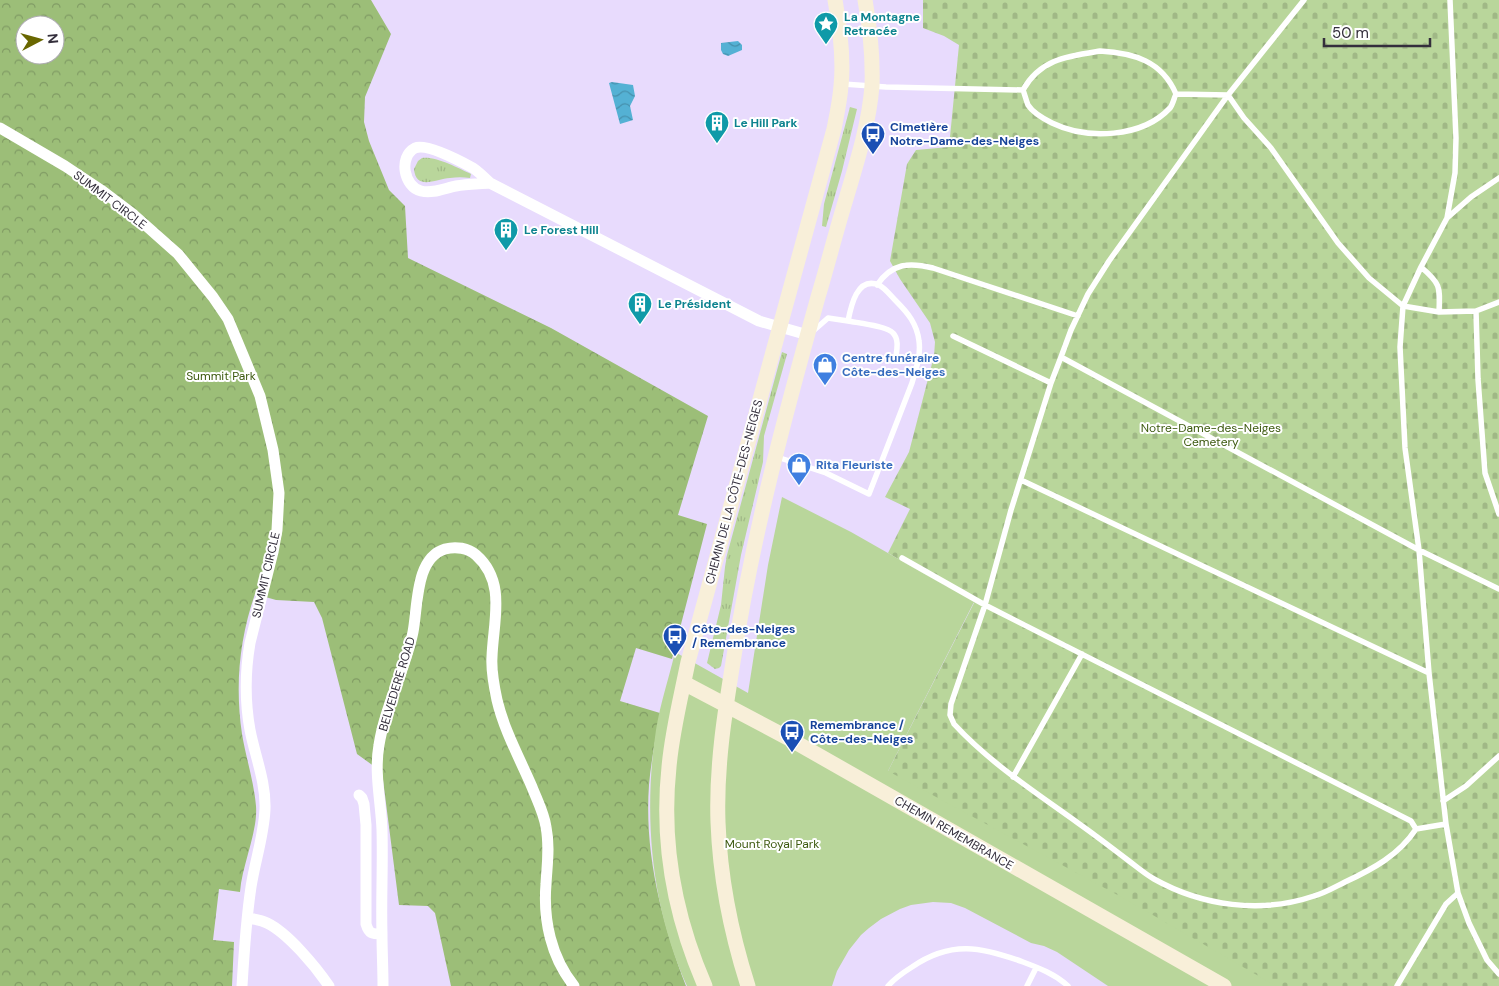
<svg xmlns="http://www.w3.org/2000/svg" width="1499" height="986" font-family="'DM Sans',sans-serif">
	<style>
		.grass { fill: url(#grass-tufts) }
		.forest { fill: url(#forest-crowns); fill-rule: evenodd }
		.cemetery { fill: url(#cemetery-stones) }
		.green { fill: #b9d69b }
		.water { fill: url(#water-waves) }
		.lines { fill: none; stroke-linecap: round; stroke-linejoin: round }
		.lane { stroke: #fff; stroke-width: 5.5 }
		.street { stroke: #fff; stroke-width: 11 }
		.secondary { stroke: #f8efd9; stroke-width: 15 }
		.labels { text-anchor: middle; stroke-width: 4; stroke-linejoin: round; paint-order: stroke }
		.culture-label { font-size: 12px; font-weight: bold; fill: #0d838f; stroke: #fff; text-anchor: start }
		.transit-label { font-size: 12px; font-weight: bold; fill: #164399; stroke: #fff; text-anchor: start }
		.street-label { font-size: 12px; fill: #342f3c; stroke: #fff }
		.shop-label { font-size: 12px; font-weight: bold; fill: #366cbe; stroke: #fff; text-anchor: start }
		.park-label { font-size: 12px; fill: #3c590e; stroke: #fff }
	</style>
	<defs>
		<pattern id="grass-tufts" width="24" height="20" patternUnits="userSpaceOnUse" patternTransform="scale(1.25)"><rect width="24" height="20" fill="#b9d69b"/><path d="M3 7l-1-3M5 7V3M7 7l1-3M15 17l-1-3M17 17v-4M19 17l1-3" fill="none" stroke="#a0b886"/></pattern>
		<pattern id="forest-crowns" width="20" height="18" patternUnits="userSpaceOnUse" patternTransform="scale(1.25)"><rect width="20" height="18" fill="#9cbe78"/><path d="M2 6a3 3 0 1 1 6 0M12 15a3 3 0 1 1 6 0" fill="none" stroke="#809b64"/></pattern>
		<pattern id="cemetery-stones" width="16" height="16" patternUnits="userSpaceOnUse" patternTransform="scale(1.25)"><rect width="16" height="16" fill="#b9d69b"/><path d="M2 7V4a2 2 0 0 1 4 0v3zM10 15v-3a2 2 0 0 1 4 0v3z" fill="#a0b886"/></pattern>
		<pattern id="water-waves" width="16" height="10" patternUnits="userSpaceOnUse" patternTransform="scale(1.25)"><rect width="16" height="10" fill="#54b1d4"/><path d="M0 5q4-4 8 0t8 0" fill="none" stroke="#4690ad"/></pattern>
	</defs>
	<rect width="100%" height="100%" fill="#e8dbfd"/>
	<!-- grass -->
	<path class="grass" d="M850,107L857,109L842,171L826,227L822,226L824,204Z
		M422,158C436,156 458,168 471,174L470,178C463,177 457,177 450,178C436,179 416,191 414,169L418,161Z
		M782,352L787,354L764,436L763,462L741,555L721,666L719,668L715,669L707,663L721,605L725,567L727,555Z"/>
	<!-- forest -->
	<path class="forest" d="M0,0H371L391,34L365,97L364,122L369,141L389,190L405,206L408,258L551,328L708,416L678,515L707,524L672,659L636,648L620,701L660,713C656,737 651,761 649,785C644,854 662,922 686,986H451L435,913L428,906L399,905L382,772L357,754L322,618L314,602L276,600L255,594C239,640 235,687 242,734C246,758 254,782 256,806C258,832 242,865 240,892L219,889L213,940L234,942L232,986H0ZM25,25H55V55H25Z"/>
	<!-- cemetery -->
	<path class="cemetery" d="M923,0H1499V986H1256L887,773L974,603L888,553L910,509L885,497L909,452L934,356L935,342L930,323L900,279L890,261L907,164L916,150L949,147L959,45L944,36L923,28Z"/>
	<!-- green -->
	<path class="green" d="M782,497L851,532L974,602L888,771L1125,899L1276,986H1108L1057,952L1044,946L1031,943L965,908L951,903L933,902L911,905L900,909L881,919L869,928L861,935L849,950L837,971L832,986H687C651,907 643,815 656,730C660,704 669,678 675,652L748,693L768,565Z"/>
	<!-- water -->
	<path class="water" d="M738,41L742,45V50L728,56L723,54L721,50V43Z
		M612,82L633,85L635,96L630,106L633,120L620,124L609,83Z"/>
	<g class="lines">
		<!-- lane -->
		<path class="lane" d="M1100,51C1134,53 1162,61 1176,94C1174,98 1173,104 1170,108C1142,138 1087,140 1052,123C1044,119 1033,113 1028,105C1026,100 1025,95 1023,90C1040,59 1068,56 1100,51Z
			M843,84L886,87L1023,90
			M1176,94L1228,95L1304,0
			M1499,178L1471,197L1447,218L1421,267C1441,284 1440,287 1439,312L1403,306L1400,347L1405,448L1419,550L1429,673L1446,824L1458,893L1469,923L1487,960L1499,974
			M1447,218L1455,173L1456,138L1450,0
			M1421,267L1403,306L1369,278L1338,243L1271,148L1244,118L1228,95L1109,261L1088,294L1071,330L1061,357L1419,550L1499,589
			M877,285C892,263 909,262 933,268L1078,316
			M1499,302L1476,311L1478,379L1485,473L1499,514
			M1439,312L1476,311
			M848,321C858,323 887,326 893,333C899,339 897,349 896,356
			M953,336L1051,383
			M1061,357L1051,383L1011,510L985,605L951,704L950,715L954,724C990,763 1035,792 1078,823C1095,835 1112,848 1129,861C1137,867 1145,874 1154,879C1202,906 1261,914 1314,896C1325,893 1335,887 1345,882C1373,869 1399,855 1416,829
			M777,457L826,473L869,494L912,383C916,369 921,355 919,341C917,324 908,313 896,301C891,296 885,288 879,285C857,276 851,306 848,321L828,318L812,332
			M1021,480L1429,673
			M902,558L985,605L1411,821L1416,829L1446,824
			M1013,777L1082,654
			M1443,801L1466,786L1499,756
			M888,986C895,978 904,972 912,967C951,940 982,947 1023,962C1039,968 1055,974 1068,986
			M1027,986L1036,968
			M1397,986L1446,904L1458,893"/>
		<!-- street -->
		<path class="street" d="M0,128L65,166L101,190L134,215L178,254L213,297L228,319L260,396L273,450L279,493L277,530L273,552L250,643C245,672 245,702 250,730C255,756 266,782 265,809C264,835 255,861 251,887C246,920 244,953 242,986
			M490,183C479,184 467,184 456,186C445,188 433,194 421,191C404,187 398,157 415,148C427,143 462,162 473,168C479,172 485,178 490,183L759,321L808,335
			M359,795L362,798L364,804L366,825V924C369,934 372,934 382,934
			M248,918C254,919 261,920 267,923C288,933 316,967 329,986
			M383,986C383,969 382,951 382,934C381,899 383,865 382,830C381,802 374,773 379,745C385,706 405,671 413,632C418,606 415,558 445,549C456,546 468,548 476,555C507,582 493,622 492,657C491,671 494,686 497,700C504,730 520,759 532,787C537,800 544,813 546,827C550,847 547,865 546,884C543,920 551,957 574,986"/>
		<!-- secondary -->
		<path class="secondary" d="M684,683L788,738L1224,986
			M705,986C675,917 661,842 669,767C672,732 681,697 688,662L834,129C837,114 840,100 841,86C844,58 840,28 835,0
			M748,986C731,933 720,878 718,822C716,766 725,711 734,656C753,534 785,415 818,297C828,264 836,231 846,199C857,162 869,124 872,86C873,57 870,28 865,0"/>
	</g>
	<!-- icons -->
	<defs>
		<symbol id="sight-pin" viewBox="-11 -11 22 30"><path d="M0 17L-7.5 6A9.5 9.5 0 1 1 7.5 6Z" fill="#0f9aa8" stroke="#fff"/><path d="M0-6L1.8-2.2L6-1.7L2.9 1.2L3.7 5.4L0 3.3L-3.7 5.4L-2.9 1.2L-6-1.7L-1.8-2.2Z" fill="#fff"/></symbol>
		<symbol id="building-pin" viewBox="-11 -11 22 30"><path d="M0 17L-7.5 6A9.5 9.5 0 1 1 7.5 6Z" fill="#0f9aa8" stroke="#fff"/><path d="M-4-6H4V6H1V3H-1V6H-4ZM-2.5-4.3h1.7v1.8h-1.7ZM.8-4.3h1.7v1.8H.8ZM-2.5-1h1.7V.8h-1.7ZM.8-1h1.7V.8H.8Z" fill="#fff"/></symbol>
		<symbol id="bus-pin" viewBox="-11 -11 22 30"><path d="M0 17L-7.5 6A9.5 9.5 0 1 1 7.5 6Z" fill="#1a4fb4" stroke="#fff"/><path d="M-5-6H5V4H4V6H2V4H-2V6H-4V4H-5ZM-3.5-4V0h7V-4ZM-3.5 1.2v1.5H-2V1.2ZM2 1.2v1.5H3.5V1.2Z" fill="#fff"/></symbol>
		<symbol id="shop-pin" viewBox="-11 -11 22 30"><path d="M0 17L-7.5 6A9.5 9.5 0 1 1 7.5 6Z" fill="#3f7fe0" stroke="#fff"/><path d="M-5-2.5h2.3a2.7 3.5 0 0 1 5.4 0H5L5.5 6h-11ZM-1.5-2.5h3a1.5 2.3 0 0 0-3 0Z" fill="#fff"/></symbol>
	</defs>
	<g fill-rule="evenodd">
		<use href="#sight-pin" x="812" y="10" width="28" height="38"/>
		<use href="#building-pin" x="703" y="109" width="28" height="38"/>
		<use href="#bus-pin" x="859" y="120" width="28" height="38"/>
		<use href="#building-pin" x="492" y="216" width="28" height="38"/>
		<use href="#building-pin" x="626" y="290" width="28" height="38"/>
		<use href="#shop-pin" x="811" y="351" width="28" height="38"/>
		<use href="#shop-pin" x="785" y="451" width="28" height="38"/>
		<use href="#bus-pin" x="661" y="622" width="28" height="38"/>
		<use href="#bus-pin" x="778" y="718" width="28" height="38"/>
	</g>
	<g class="labels">
		<!-- culture labels -->
		<g class="culture-label">
			<text x="844" y="21">La Montagne<tspan x="844" dy="14">Retracée</tspan></text>
			<text x="734" y="127">Le Hill Park</text>
			<text x="524" y="234">Le Forest Hill</text>
			<text x="658" y="308">Le Président</text>
		</g>
		<!-- transit labels -->
		<g class="transit-label">
			<text x="890" y="131">Cimetière<tspan x="890" dy="14">Notre-Dame-des-Neiges</tspan></text>
			<text x="692" y="633">Côte-des-Neiges<tspan x="692" dy="14">/ Remembrance</tspan></text>
			<text x="810" y="729">Remembrance /<tspan x="810" dy="14">Côte-des-Neiges</tspan></text>
		</g>
		<!-- street labels -->
		<g class="street-label">
			<text transform="translate(110 200) rotate(37)" y="4">SUMMIT CIRCLE</text>
			<text transform="translate(734 492) rotate(-75)" y="4">CHEMIN DE LA CÔTE-DES-NEIGES</text>
			<text transform="translate(266 575) rotate(-77)" y="4">SUMMIT CIRCLE</text>
			<text transform="translate(397 684) rotate(-73)" y="4">BELVEDERE ROAD</text>
			<text transform="translate(954 833) rotate(30)" y="4">CHEMIN REMEMBRANCE</text>
		</g>
		<!-- shop labels -->
		<g class="shop-label">
			<text x="842" y="362">Centre funéraire<tspan x="842" dy="14">Côte-des-Neiges</tspan></text>
			<text x="816" y="469">Rita Fleuriste</text>
		</g>
		<!-- park labels -->
		<g class="park-label">
			<text x="221" y="380">Summit Park</text>
			<text x="1211" y="432">Notre-Dame-des-Neiges<tspan x="1211" dy="14">Cemetery</tspan></text>
			<text x="772" y="848">Mount Royal Park</text>
		</g>
	</g>
	<!-- north arrow -->
	<g transform="translate(40 40) rotate(84)"><circle r="24" fill="#ffffff" stroke="#aeacb1"/>
	<path d="M0-4L9 19L0 12L-9 19Z" fill="#696700"/>
	<text y="-8" font-size="14" font-weight="bold" text-anchor="middle" fill="#342f3c">N</text>
	</g>
	<!-- scale -->
	<path d="M1324 38v8h106v-8" fill="none" stroke="#342f3c" stroke-width="2.5"/>
	<text x="1332" y="38" font-size="15" fill="#342f3c" stroke="#ffffff" stroke-width="4" paint-order="stroke">50 m</text>
</svg>
